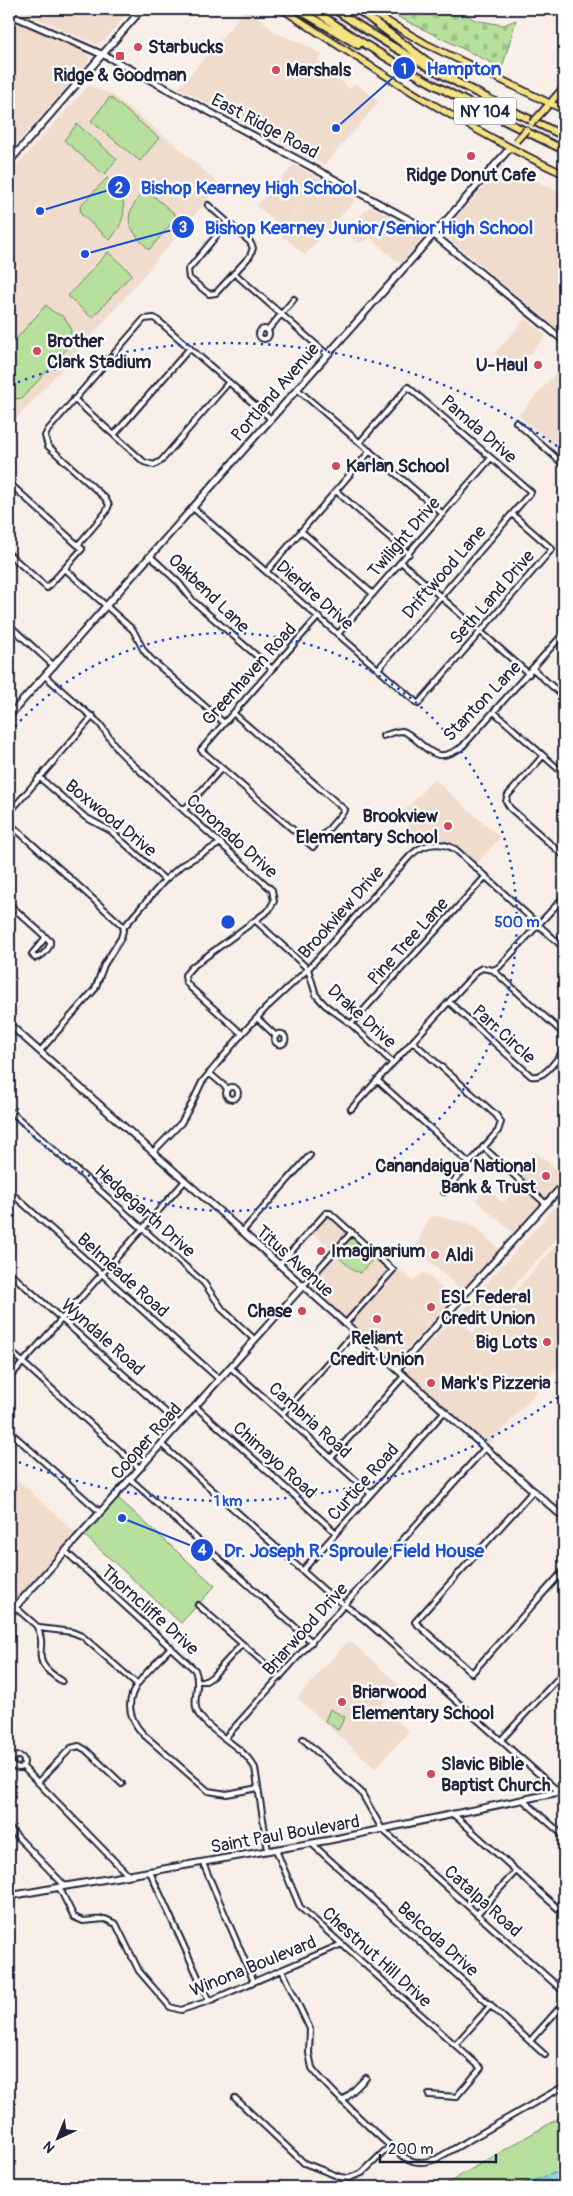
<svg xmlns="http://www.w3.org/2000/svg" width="573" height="2196" font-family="Pangolin,sans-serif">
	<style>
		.built { fill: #efdccc }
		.cemetery { fill: url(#cemetery-stones); stroke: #6c816c }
		.green { fill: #b7e09c; stroke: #6c816c }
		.water { fill: url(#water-waves); stroke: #638da7 }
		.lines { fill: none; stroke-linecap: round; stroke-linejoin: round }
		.street-casing { stroke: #22223b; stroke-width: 8 }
		.secondary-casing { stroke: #22223b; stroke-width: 9 }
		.primary-casing { stroke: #22223b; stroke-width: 9 }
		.highway-casing { stroke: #22223b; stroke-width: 10 }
		.street { stroke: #fff; stroke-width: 4 }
		.secondary { stroke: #fff; stroke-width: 5 }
		.primary { stroke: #f6e281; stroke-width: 5.5 }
		.highway { stroke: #f6e281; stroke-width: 6 }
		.primary-bridge-casing { stroke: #22223b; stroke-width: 9; stroke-linecap: butt }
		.primary-bridge { stroke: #f6e281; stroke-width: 5.5 }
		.ring { fill: none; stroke: #1d4ed8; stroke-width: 2.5; stroke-dasharray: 2.5 5 }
		.poi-dot { fill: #d1495b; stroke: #fff; stroke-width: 2 }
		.labels { text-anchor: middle; stroke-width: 4.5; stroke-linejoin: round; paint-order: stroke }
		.shield { fill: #fff; stroke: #646476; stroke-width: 1 }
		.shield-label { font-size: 16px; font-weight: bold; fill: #22223b }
		.poi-label { font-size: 18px; font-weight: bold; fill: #22223b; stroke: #fff; text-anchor: start }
		.street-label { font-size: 18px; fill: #22223b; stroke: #fff }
		.centre { fill: #1d4ed8; stroke: #fff; stroke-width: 2.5 }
		.ring-label { font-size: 15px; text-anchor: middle; font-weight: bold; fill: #1d4ed8; stroke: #fff; stroke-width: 4.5; stroke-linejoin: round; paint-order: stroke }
		.leader { fill: none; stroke: #1d4ed8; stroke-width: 2 }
		.callout-dot { fill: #1d4ed8; stroke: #fff; stroke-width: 2 }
		.mark-label { font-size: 15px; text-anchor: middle; font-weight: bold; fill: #fff }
		.callout-label { font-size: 19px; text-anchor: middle; font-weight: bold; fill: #1d4ed8; stroke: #fff; stroke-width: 4.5; stroke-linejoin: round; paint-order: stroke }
	</style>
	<defs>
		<pattern id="cemetery-stones" width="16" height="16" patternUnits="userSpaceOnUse" patternTransform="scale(1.25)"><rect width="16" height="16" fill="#b7e09c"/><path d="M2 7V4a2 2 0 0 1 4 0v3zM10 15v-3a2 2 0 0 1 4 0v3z" fill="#9dc087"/></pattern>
		<pattern id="water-waves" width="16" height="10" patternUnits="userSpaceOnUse" patternTransform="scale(1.25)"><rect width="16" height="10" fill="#8ed4ef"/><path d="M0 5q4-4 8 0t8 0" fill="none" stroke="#7ab6ce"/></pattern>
	</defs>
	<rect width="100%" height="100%" fill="#f8efe8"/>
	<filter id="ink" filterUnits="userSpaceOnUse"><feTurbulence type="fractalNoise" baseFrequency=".02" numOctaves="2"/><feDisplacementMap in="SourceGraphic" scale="10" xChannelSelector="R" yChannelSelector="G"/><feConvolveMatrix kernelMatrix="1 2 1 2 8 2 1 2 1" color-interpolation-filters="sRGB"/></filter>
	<g filter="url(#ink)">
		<!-- built -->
		<path class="built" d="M14,9H123L128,12L105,40L96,44Z
			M246,9H249L276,33L303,44L322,55L318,60L350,89L353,85H358L379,102L324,165L179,88Z
			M9,19L84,51L89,58L87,64L9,152Z
			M88,86L113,95L178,147L220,185L103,323L9,427V174Z
			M294,165L322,180L309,198L325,180L356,199L305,255L279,233L307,200L282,228L257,206Z
			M503,166L564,194V334L447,237L446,232L450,224Z
			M370,206L396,219L420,236V241L400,264L370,237L359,243L350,236L355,222Z
			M525,319L546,336L514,372L494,354Z
			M564,364V455L519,415Z
			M434,779L500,838L476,864L455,847L447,843L432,842L419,846L402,814Z
			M537,1153L564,1176L513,1233L476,1200L486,1189L503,1203L524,1181L517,1175Z
			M564,1196V1230L477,1326L462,1312Z
			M327,1215H330L347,1231L348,1233L332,1250L312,1232Z
			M431,1215L471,1224L499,1249L462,1291L415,1248Z
			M564,1237V1360L488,1446L408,1374L407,1366L449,1322L457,1319L473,1333L490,1319Z
			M334,1254L355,1272L357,1270L360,1273L376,1256L391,1269L347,1318L310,1287V1283L313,1279Z
			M399,1269L413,1281L424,1272L453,1299L431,1324L408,1303L430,1324L400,1356L396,1359L391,1358L351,1322Z
			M9,1472L77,1534L9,1610Z
			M349,1640L399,1685L381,1706L409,1732L375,1768L297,1698Z"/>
		<!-- cemetery -->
		<path class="cemetery" d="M382,9H457L475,20L497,24L504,25L516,20L502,68Z"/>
		<!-- green -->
		<path class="green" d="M110,97L159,138L140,161L91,121Z
			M77,124L117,159L104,175L64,140Z
			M107,178C129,198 129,217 110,240L81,214L80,206Z
			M145,189L175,214V219L149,250C125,224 122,218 145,189Z
			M108,252L132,274L92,318L68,296Z
			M46,305L52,311L64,317L70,326L72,340L62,355L22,398L9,400V347Z
			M350,1236H353L376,1256L360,1273L357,1271L355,1272L335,1254Z
			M117,1497L215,1586L181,1623L83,1534L101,1518Z
			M330,1709L345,1717L338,1730L325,1721Z
			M564,2115V2170L514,2187H441Z"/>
		<!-- water -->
		<path class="water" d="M564,2170V2187H514Z"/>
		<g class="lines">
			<defs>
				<path id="street" d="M208,205L250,242L253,248L250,256L216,293L209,294L189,278L188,270L227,223
					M234,273L328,355
					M259 334a5 5 0 1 1 10 0a5 5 0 1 1-10 0Z
					M268,330L294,299
					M297,389L443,514
					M74,399L144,462L154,465L161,461L229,382
					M516,422L564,465
					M114,435L190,348
					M360,442L408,387L531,492L378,669
					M9,483L82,549L47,588L9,554
					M336,491L409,554
					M193,508L418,704L552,549L512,514
					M301,531L373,594
					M78,545L106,512L109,505L105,498L48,446L45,436L48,430L144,319L154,318L161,323L271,419
					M150,556L179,583L193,601L272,669
					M401,562L529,674
					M65,569L133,630L144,651L151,659L224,723
					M267,571L370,451
					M9,625L54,666
					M338,634L491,458
					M533,669L564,697
					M45,676L100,724L118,750L129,761L272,890L274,901L269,910L192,967L185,975L186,982L191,988L242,1034
					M494,712L564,774
					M233,713L345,810L313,847L201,750C240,705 279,661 318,617
					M383,736C389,734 396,731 402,731C407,732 411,736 415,739C433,755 440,762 462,747L564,633
					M543,756L508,795L506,801L510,808L564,856
					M39,777L85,817L111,831L165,880
					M184,810L222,768
					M9,813L93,716
					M9,823L124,927
					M9,904L50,941C51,948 42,957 35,958L32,954L46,937
					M256,921L308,969L316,995L325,1005L351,1024L393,1063
					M493,970L564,1034
					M449,1002L531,1076C545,1079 556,1060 564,1050
					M257,1018L276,1036
					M351,1024L486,876
					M274.5 1039a5.5 5.5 0 1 1 11 0a5.5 5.5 0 1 1-11 0Z
					M413,1042L496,1115L501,1122L498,1131L444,1192
					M40,1051L95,989L104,965L121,938L124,927L165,880L182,865L221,843
					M209,1073L228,1089
					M377,1080L469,1163
					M226 1093a6 6 0 1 1 12 0a6 6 0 1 1-12 0Z
					M351,1109L477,971L482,968L493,970L499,967L564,897
					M9,1110L204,1283L223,1310L255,1340
					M483,1147L546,1204
					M153,1152L181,1123L191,1105L202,1082L242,1034L266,1008L308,969L411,855C424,843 439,841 455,849L564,948
					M9,1191L219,1379
					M242,1232L310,1155
					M279,1265L326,1213H330L393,1270L345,1324
					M9,1272L179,1424
					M303,1286L352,1232
					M9,1350L139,1468
					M230,1367L371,1494
					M9,1378L185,1181
					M195,1406L336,1533
					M282,1414L355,1332
					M9,1431L100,1512
					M161,1444L324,1590L365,1620L559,1792
					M331,1458L404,1376
					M130,1479L312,1642
					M533,1491L415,1622L472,1673L564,1570
					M65,1551L195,1670C202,1686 190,1701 199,1715C214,1736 242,1745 255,1768L268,1851
					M303,1570L444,1412
					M198,1605L280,1677
					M15,1607L39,1628L72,1632L82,1636L137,1684
					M37,1627C50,1651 25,1658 62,1681
					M171,1647C147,1674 110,1698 143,1734L208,1791L227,1794L258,1788
					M199,1681H206L212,1677L242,1644
					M225,1738L485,1448
					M303,1739L361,1792L382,1829L564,1992
					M501,1740L564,1672
					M12 1762a6 6 0 1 1 12 0a6 6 0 1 1-12 0Z
					M562,1759L564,1756
					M22,1766L128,1875
					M38,1782L71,1748L79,1746L86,1750L122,1784
					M523,1800L564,1836
					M453,1814L564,1914
					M9,1828L65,1886
					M311,1843L545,2055
					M276,1850L300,1907L481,2068L456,2097L429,2095
					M203,1863L254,1982
					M150,1872L209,2001
					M59,1887L74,1917L83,1921L105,1919L116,1924L139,1971L170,2007L181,2010L209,2001L342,1944
					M477,1914L516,1871
					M282,1970L310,2029L309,2053L312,2068C324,2084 394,2154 410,2160C418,2164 427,2162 436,2159L564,2086
					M530,2041L564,2003
					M455,2045L491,2005
					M235,2098L304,2163L340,2177L349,2178L362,2173L390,2146
					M344,2100L366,2078"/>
				<path id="secondary" d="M9,14L108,57L428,230L564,341
					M9,162L142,9
					M9,716L510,148
					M9,1024L564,1518
					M397,1369L564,1184
					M9,1614L303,1286
					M9,1896L330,1840L564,1791"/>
				<path id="primary" d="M282,9C373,68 465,129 564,174
					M366,9L426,44L564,110
					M544,110L564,87"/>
				<path id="highway" d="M297,9L358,45
					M313,9C391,66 477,108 564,150
					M334,9C407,59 485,98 564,136
					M357,9L432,65"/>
			</defs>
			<!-- street casing -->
			<use href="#street" class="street-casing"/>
			<!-- secondary casing -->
			<use href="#secondary" class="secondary-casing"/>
			<!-- primary casing -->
			<use href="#primary" class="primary-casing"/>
			<!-- highway casing -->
			<use href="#highway" class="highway-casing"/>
			<!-- street -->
			<use href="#street" class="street"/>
			<!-- secondary -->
			<use href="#secondary" class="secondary"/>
			<!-- primary -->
			<use href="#primary" class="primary"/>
			<!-- highway -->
			<use href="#highway" class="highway"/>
			<defs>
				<path id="primary-bridge" d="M532,123L544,110
					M516,141L526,130"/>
			</defs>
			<!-- primary-bridge casing -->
			<use href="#primary-bridge" class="primary-bridge-casing"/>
			<!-- primary-bridge -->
			<use href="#primary-bridge" class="primary-bridge"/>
		</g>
	</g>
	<!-- distance rings -->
	<g class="ring">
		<path d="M10 732A289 289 0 1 1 10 1112"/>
		<path d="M564 1393A579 579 0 0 1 11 1459M11 385A579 579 0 0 1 564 451"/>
	</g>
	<!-- markers -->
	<g class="poi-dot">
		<circle cx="138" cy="47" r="5"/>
		<rect x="115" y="51" width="10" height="10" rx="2.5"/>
		<circle cx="276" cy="70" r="5"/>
		<circle cx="471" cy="156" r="5"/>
		<circle cx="37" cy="351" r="5"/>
		<circle cx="538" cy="365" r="5"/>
		<circle cx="336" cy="466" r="5"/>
		<circle cx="448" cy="826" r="5"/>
		<circle cx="546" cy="1176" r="5"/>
		<circle cx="321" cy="1251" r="5"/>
		<circle cx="435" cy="1255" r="5"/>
		<circle cx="431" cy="1307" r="5"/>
		<circle cx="302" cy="1311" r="5"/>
		<circle cx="377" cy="1319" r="5"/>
		<circle cx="547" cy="1342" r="5"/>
		<circle cx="431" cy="1383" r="5"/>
		<circle cx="342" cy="1702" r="5"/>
		<circle cx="431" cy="1774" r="5"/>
	</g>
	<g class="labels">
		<!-- shield labels -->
		<rect class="shield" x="454" y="97.5" width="62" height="27" rx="4"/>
		<g class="shield-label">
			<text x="485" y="117">NY 104</text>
		</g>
		<!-- poi labels -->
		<g class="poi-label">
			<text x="148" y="53">Starbucks</text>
			<text x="286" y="76">Marshals</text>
			<text x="120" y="81" text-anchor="middle">Ridge &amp; Goodman</text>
			<text x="471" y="181" text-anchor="middle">Ridge Donut Cafe</text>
			<text x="47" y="347">Brother<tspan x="47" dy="21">Clark Stadium</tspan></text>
			<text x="528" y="371" text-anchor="end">U-Haul</text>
			<text x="346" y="472">Karlan School</text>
			<text x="438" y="822" text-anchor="end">Brookview<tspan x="438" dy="21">Elementary School</tspan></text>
			<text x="536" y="1172" text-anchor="end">Canandaigua National<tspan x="536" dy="21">Bank &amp; Trust</tspan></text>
			<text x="331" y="1257">Imaginarium</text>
			<text x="445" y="1261">Aldi</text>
			<text x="441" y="1303">ESL Federal<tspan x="441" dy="21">Credit Union</tspan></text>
			<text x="292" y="1317" text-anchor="end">Chase</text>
			<text x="377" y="1344" text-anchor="middle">Reliant<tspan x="377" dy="21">Credit Union</tspan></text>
			<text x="537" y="1348" text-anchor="end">Big Lots</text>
			<text x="441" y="1389">Mark's Pizzeria</text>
			<text x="352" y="1698">Briarwood<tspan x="352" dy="21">Elementary School</tspan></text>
			<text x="441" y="1770">Slavic Bible<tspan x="441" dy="21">Baptist Church</tspan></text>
		</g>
		<!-- street labels -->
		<g class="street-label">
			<text transform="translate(265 126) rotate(28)" y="6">East Ridge Road</text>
			<text transform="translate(275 392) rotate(-49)" y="6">Portland Avenue</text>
			<text transform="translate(479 429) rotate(41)" y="6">Pamda Drive</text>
			<text transform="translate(404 537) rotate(-49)" y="6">Twilight Drive</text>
			<text transform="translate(444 572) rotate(-49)" y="6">Driftwood Lane</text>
			<text transform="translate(209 593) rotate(44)" y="6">Oakbend Lane</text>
			<text transform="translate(315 595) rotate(41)" y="6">Dierdre Drive</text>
			<text transform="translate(492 597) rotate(-49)" y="6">Seth Land Drive</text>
			<text transform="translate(249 674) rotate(-48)" y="6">Greenhaven Road</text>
			<text transform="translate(482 701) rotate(-46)" y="6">Stanton Lane</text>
			<text transform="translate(111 818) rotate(39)" y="6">Boxwood Drive</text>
			<text transform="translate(232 836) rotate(42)" y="6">Coronado Drive</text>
			<text transform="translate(341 912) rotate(-48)" y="6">Brookview Drive</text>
			<text transform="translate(408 941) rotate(-48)" y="6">Pine Tree Lane</text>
			<text transform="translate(362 1016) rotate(42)" y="6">Drake Drive</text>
			<text transform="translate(504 1034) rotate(42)" y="6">Parr Circle</text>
			<text transform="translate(145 1211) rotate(42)" y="6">Hedgegarth Drive</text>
			<text transform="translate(295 1261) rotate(42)" y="6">Titus Avenue</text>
			<text transform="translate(123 1275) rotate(42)" y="6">Belmeade Road</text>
			<text transform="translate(103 1337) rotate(42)" y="6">Wyndale Road</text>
			<text transform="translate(310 1420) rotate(42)" y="6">Cambria Road</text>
			<text transform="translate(146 1441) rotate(-48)" y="6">Cooper Road</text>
			<text transform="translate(275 1460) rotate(42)" y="6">Chimayo Road</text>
			<text transform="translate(363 1482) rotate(-48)" y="6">Curtice Road</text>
			<text transform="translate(150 1610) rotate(42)" y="6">Thorncliffe Drive</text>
			<text transform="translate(305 1629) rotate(-48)" y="6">Briarwood Drive</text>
			<text transform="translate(285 1834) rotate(-10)" y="6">Saint Paul Boulevard</text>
			<text transform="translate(483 1901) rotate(42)" y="6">Catalpa Road</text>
			<text transform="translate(438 1939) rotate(42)" y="6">Belcoda Drive</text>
			<text transform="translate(377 1957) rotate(42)" y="6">Chestnut Hill Drive</text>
			<text transform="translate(253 1966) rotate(-22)" y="6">Winona Boulevard</text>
		</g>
	</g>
	<circle cx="228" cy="922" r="8" class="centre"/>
	<g class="ring-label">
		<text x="517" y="927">500 m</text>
		<text x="228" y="1506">1 km</text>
	</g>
	<!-- callouts -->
	<path class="leader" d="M336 128L404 68M40 211L119 187M85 254L183 227M122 1518L202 1550"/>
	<g class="callout-dot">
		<circle cx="336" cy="128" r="5"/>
		<circle cx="40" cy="211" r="5"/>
		<circle cx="85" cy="254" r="5"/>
		<circle cx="122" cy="1518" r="5"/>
		<circle cx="404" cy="68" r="12"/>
		<circle cx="119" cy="187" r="12"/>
		<circle cx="183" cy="227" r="12"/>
		<circle cx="202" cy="1550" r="12"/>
	</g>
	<g class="mark-label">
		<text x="404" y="74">1</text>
		<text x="119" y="193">2</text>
		<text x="183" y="232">3</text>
		<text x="202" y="1555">4</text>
	</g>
	<g class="callout-label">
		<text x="464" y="75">Hampton</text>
		<text x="249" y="194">Bishop Kearney High School</text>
		<text x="369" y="234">Bishop Kearney Junior/Senior High School</text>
		<text x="354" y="1557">Dr. Joseph R. Sproule Field House</text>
	</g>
	<!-- margin -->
	<rect width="573" height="2196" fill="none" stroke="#fff" stroke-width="30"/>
	<rect x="15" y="15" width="543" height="2166" fill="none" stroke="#22223b" stroke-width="2" filter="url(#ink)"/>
	<!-- north arrow -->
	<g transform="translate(58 2138) rotate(224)" stroke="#ffffff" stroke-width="4" paint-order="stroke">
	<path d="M0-4L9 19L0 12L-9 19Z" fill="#22223b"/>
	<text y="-8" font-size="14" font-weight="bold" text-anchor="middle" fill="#22223b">N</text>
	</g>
	<!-- scale -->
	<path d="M380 2154v8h116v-8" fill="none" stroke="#22223b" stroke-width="2.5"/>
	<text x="388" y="2154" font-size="15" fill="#22223b" stroke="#ffffff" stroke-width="4" paint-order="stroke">200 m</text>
</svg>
